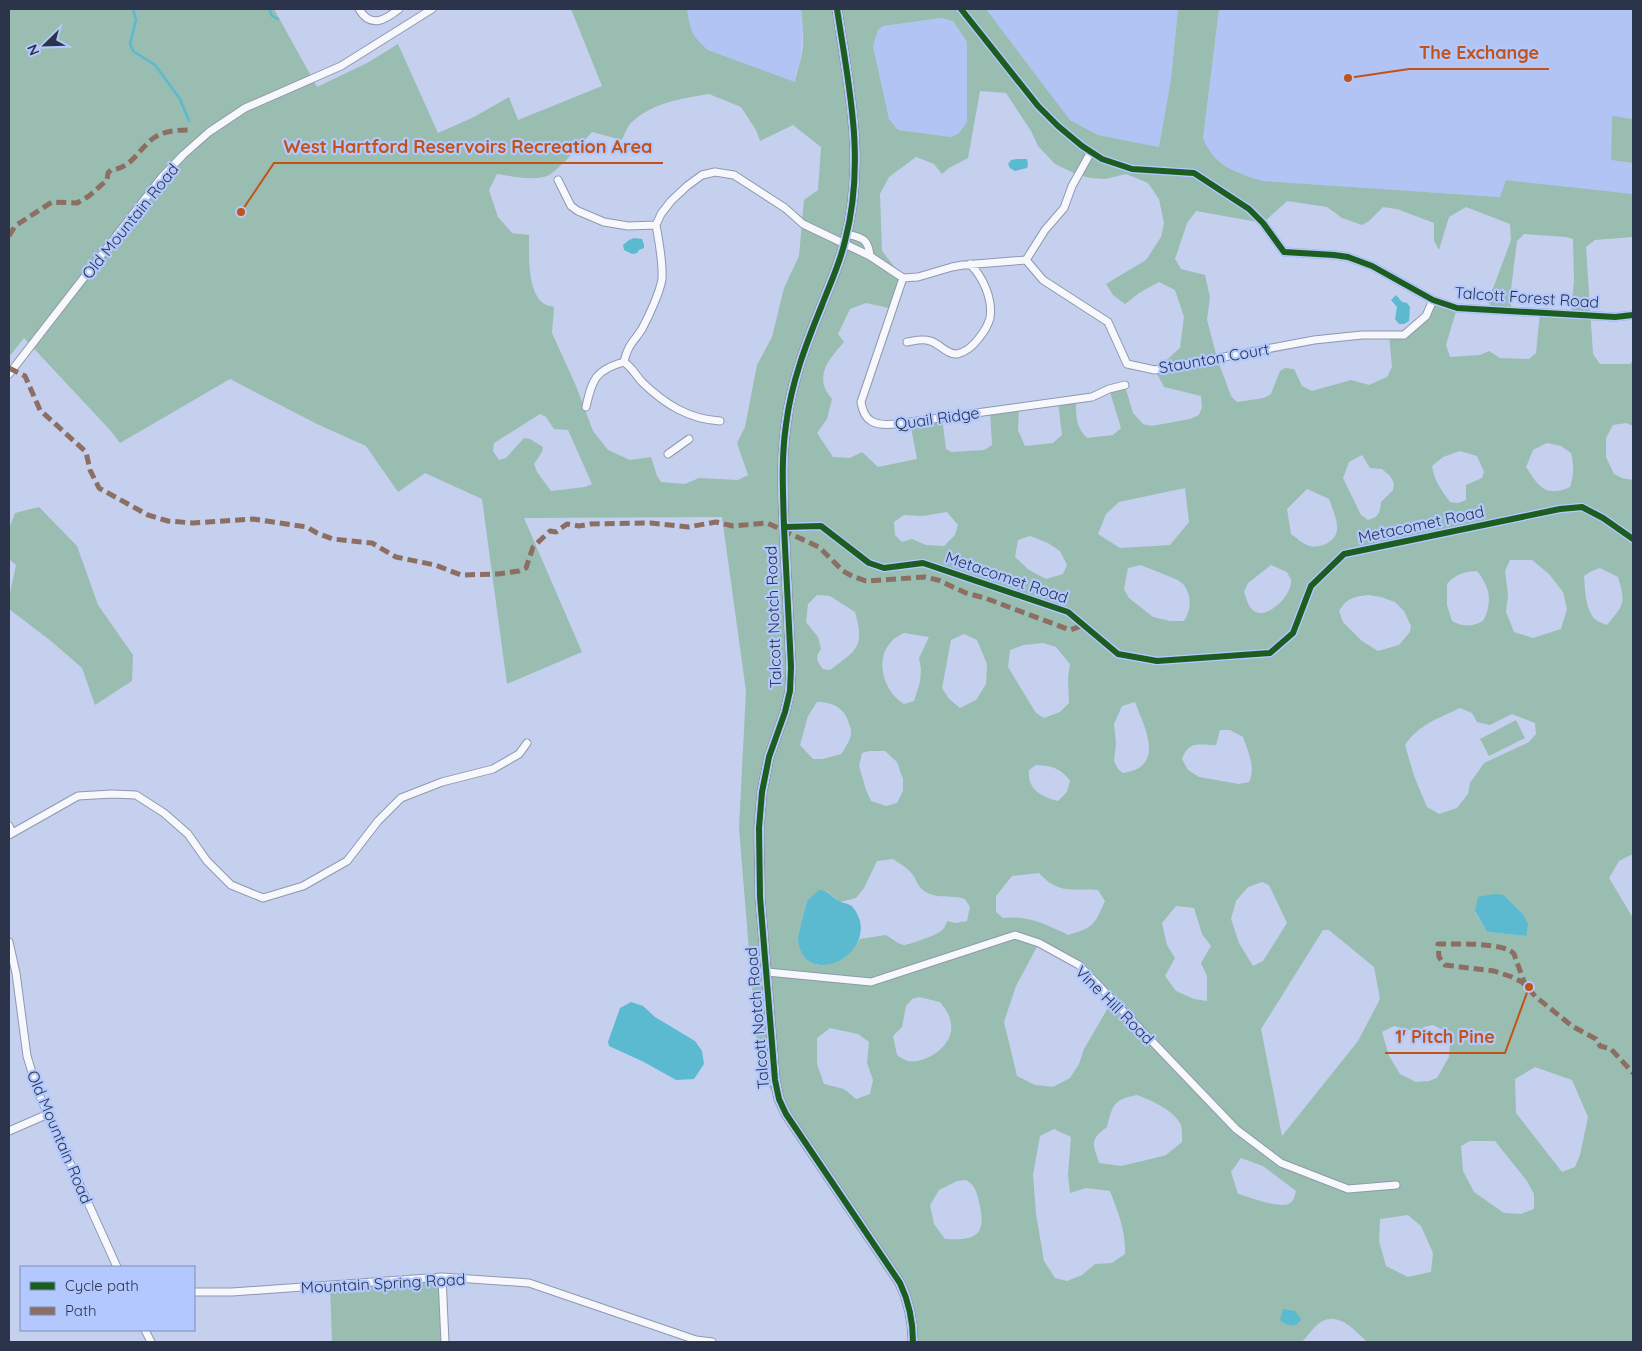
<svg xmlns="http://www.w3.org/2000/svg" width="1642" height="1351" font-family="Quicksand,sans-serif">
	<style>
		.built { fill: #b2c4f4 }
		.green { fill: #99bdb0; fill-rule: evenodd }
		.water { fill: #5bbacf }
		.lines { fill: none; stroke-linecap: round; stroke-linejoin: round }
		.stream { stroke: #5bbacf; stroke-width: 2.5 }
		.minor-casing { stroke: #9098af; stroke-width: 9 }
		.tertiary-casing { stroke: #9098af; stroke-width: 11 }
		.minor { stroke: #f6f8fc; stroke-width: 7 }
		.tertiary { stroke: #f6f8fc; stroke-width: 9 }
		.quiet { stroke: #8d6e63; stroke-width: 5; stroke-dasharray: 10 5; stroke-linecap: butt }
		.cycleway-casing { stroke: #b2c8ff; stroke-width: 9 }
		.cycleway { stroke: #1b5e20; stroke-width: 6 }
		.labels { text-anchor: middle; stroke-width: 4.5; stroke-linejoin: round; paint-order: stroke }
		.street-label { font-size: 16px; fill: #2b344a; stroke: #b2c8ff }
		.leader { fill: none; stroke: #c25218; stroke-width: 2 }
		.callout-dot { fill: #c25218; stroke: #b2c8ff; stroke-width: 2 }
		.callout-label { font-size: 18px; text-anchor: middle; font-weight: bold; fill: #c25218; stroke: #b2c8ff; stroke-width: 4.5; stroke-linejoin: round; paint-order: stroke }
	</style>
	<rect width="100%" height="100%" fill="#c4d0ee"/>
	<!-- built -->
	<path class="built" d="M687,9H801L803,30L800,62L796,72L795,82L708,50L697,41L689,25Z
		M986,9H1178L1171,79L1159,147L1098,135L1070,120Z
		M1219,9H1633V119L1612,117L1611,160L1633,163V194L1507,180L1501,197L1263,181L1234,172L1219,161L1208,151L1203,138Z
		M941,18L953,21L967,42V122L958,134L951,137L898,130L889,119L873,46L878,30L883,26Z"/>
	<!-- green -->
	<path class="green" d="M9,9H274L317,87L369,62L398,44L438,133L474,117L509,97L518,120L602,86L571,9H687C690,29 692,37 708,50L795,82C796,75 798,69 800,62C805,46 803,26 801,9H986L1070,120L1098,135L1159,147L1171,79L1178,9H1219L1203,138C1214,166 1236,173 1263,181L1500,197L1506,180L1633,194V237L1595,240L1586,247L1593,354L1600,364H1630L1633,361V426L1626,423L1613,425L1606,438V457L1614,474L1622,478L1633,480V854L1619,861L1609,878L1633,918V1342H1367C1356,1331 1338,1311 1321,1322C1315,1325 1307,1337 1302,1342H913L905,1293L759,1072L739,828L746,691L722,517L524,518L582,652L507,684L482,499L425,473L398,492L366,446L317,424L230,379L120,443L110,430L24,338L9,357ZM941,18L953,21L967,42V122L958,134L951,137L898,130L889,119L873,46L878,30L883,26ZM980,91L1006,93L1031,131L1038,146L1055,164L1078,175L1091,178L1105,179L1126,174L1148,183L1159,199L1164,223L1161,237L1146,260L1106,284L1113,295L1125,304L1139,293L1159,282L1175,290L1184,317L1180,348L1155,370L1164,387L1201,396L1202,407L1199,415L1190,419L1152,426L1143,424L1133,413L1125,386L1109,389L1121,428L1113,435L1087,438C1075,427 1076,414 1076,399L1058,401L1062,435L1053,443L1025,446L1018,430L1019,407L990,411L992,445L984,450L951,452L946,449L942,417L910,422L917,459L878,467L862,452L850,458L833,457L817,433L827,419L832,399C813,377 828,360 844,342L838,334L850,309L866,303L893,309L903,278L882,251L880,194L889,177L916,157L934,164L942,174L949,168L968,158ZM709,94L741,107L756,130L760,141L793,125L821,147L818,190L804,200L799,256L784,288L772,337L757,365L745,427L737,443L748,475L738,480L699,478L685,484L661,482L657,476L651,457L630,460L608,450L593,431L576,386L552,333L554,307C550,306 545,305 543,303C527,291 529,253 529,235L512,233L498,217L489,190L497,174C512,176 532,181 547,176C556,173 584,141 592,132L622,140C624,135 627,127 631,123C651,103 683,98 709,94ZM1287,201L1327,207L1342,218L1362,225L1369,221L1383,207L1397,209L1434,223V241L1439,250L1449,217L1466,207L1510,224L1511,240L1494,286L1487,299L1493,310L1511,311V289L1517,241L1524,234L1566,237L1573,239L1574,281L1571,314L1540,312L1536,353L1529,359L1500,358L1489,351L1480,355L1450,357L1446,345L1457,308L1433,300L1426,316L1405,334H1389L1392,367L1387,377L1369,385L1351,380L1312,391L1302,386L1294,369L1285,368L1280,371L1271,394L1264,398L1237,402L1231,396L1217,358L1207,320L1210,297L1205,275L1181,269L1175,259L1187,223L1196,211L1263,223ZM540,414L546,417L554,429L568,430L592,484L585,487L551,491L537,472L534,464L542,452L543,447L530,439L524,438L506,458L499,460L493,451L494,443ZM1547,443L1561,446L1571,453C1574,465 1574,475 1570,487C1546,498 1538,486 1526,467L1533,450ZM1460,451L1477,456L1484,472L1482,478L1466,485V500L1458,503L1450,502C1441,490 1434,480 1432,466L1443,457ZM1362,455L1370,468L1382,469L1390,476L1394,483L1393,490L1381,502C1380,513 1379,517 1368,520L1361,515L1343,478L1349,462ZM1185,488L1189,522L1170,545L1120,548L1098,534L1106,514L1119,502ZM1307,489L1329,499C1332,508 1338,520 1337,529C1337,542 1318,550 1307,545C1301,543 1296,537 1291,534L1287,509ZM947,512L958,525L955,535L944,546L926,545L912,539L902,542L895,535L894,522L904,515L923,516ZM1030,536L1048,543L1060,551L1067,565L1063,574L1046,579L1029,570L1015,557L1018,540ZM1510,560H1532L1549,574L1563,592L1567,609L1561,629L1533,638L1514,632L1506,612L1508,595L1505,571ZM1141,565C1149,569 1177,578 1182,583C1192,593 1192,610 1184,621H1170L1153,617L1129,598L1124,589L1128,568ZM1271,565L1287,572C1288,575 1290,577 1291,580C1293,595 1263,626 1250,607C1247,603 1246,596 1244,592L1248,583ZM1600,568L1618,577C1626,604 1624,604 1607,625C1602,623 1596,621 1593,617C1585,606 1585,589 1584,576L1592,571ZM1477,571C1490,587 1493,602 1483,621C1471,627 1464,627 1452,621L1447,605V584C1456,574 1463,572 1477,571ZM817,595L830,596L855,612C865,647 857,650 830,670L823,669C816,660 815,658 821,649L818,637L806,622L808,604ZM1368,595L1381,597L1395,602L1404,611L1411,626L1410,632L1399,645L1378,651L1362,641L1343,622L1339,611C1347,598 1353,597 1368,595ZM904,633L929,637L919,658L921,669L920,682L914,701L904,704C884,692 874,660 891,642C894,638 900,635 904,633ZM964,634L977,640L987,664L986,684L976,700L960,708L949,699L942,688L951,640ZM1043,643L1056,647L1070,664L1068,678L1069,703L1060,712L1044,718L1036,713L1008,667L1010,650L1024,645ZM817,702C833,702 845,708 849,724C850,727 852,730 851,732C851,740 845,748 841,754L823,759H813L800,745L808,716ZM1135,702C1145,728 1166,767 1123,773L1118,769L1114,761L1116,744L1114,724L1122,706ZM1460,708L1472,713L1477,722L1490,725L1512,714L1535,723L1536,734L1529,742L1484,763L1470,783L1468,794L1457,808L1439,814L1427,807L1414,776L1405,745C1418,725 1439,718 1460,708ZM1220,730H1230L1243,737C1248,751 1256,768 1249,782L1239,784L1199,777L1188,770L1182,759C1188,740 1200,745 1216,745ZM869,751H885L897,762L903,779V791L897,803L886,806L871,801L866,790L859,766L862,753ZM1036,765C1052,766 1061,768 1070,781L1067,792L1058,801C1041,797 1027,789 1029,770ZM893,859C900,864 907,867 912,874C916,878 918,887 923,890C935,900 951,894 965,899L970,907L967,921L955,923L947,921C946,925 944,929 941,931C937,935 908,945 904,945C898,944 891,938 886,935L860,939C851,956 836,966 817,965L798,936L807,901L827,891L840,902L856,898L864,888L877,861ZM1039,873C1059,895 1072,888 1098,890L1105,901C1094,925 1095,927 1068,935C1047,925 1028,915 1003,918L996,912V896L1012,876ZM1262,882L1269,885L1287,923L1263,961L1253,966L1239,943L1231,919L1236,901L1248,887ZM1504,895L1523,914L1526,936L1487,932L1475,912ZM1176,906L1194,908L1202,934L1211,946L1201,963L1207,976V1001L1194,999L1176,991L1165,976L1175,958L1167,945L1162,923ZM1323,930H1329L1374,967L1380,999L1358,1041L1282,1136L1261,1029ZM1039,943L1079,965L1112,1001L1084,1049L1079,1064L1070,1078L1053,1087L1035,1085L1017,1076L1004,1022L1016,986ZM919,997L940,1002C945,1008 950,1015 951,1023C955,1044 928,1064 908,1061C905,1060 900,1057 897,1055L893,1036L902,1027L906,1006L912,999ZM1433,1025L1443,1030L1450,1042L1449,1057L1437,1078L1429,1081L1416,1082L1400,1074L1389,1056L1382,1032L1394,1026L1417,1032L1424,1027ZM830,1028L858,1034L869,1042L867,1063L873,1080L870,1094L856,1099L844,1089L824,1084L817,1064V1038ZM1535,1067L1572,1080L1588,1117L1580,1155L1575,1167L1562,1172L1516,1113L1515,1079ZM1137,1095C1151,1100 1175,1111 1181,1125C1182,1130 1182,1136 1182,1142L1166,1155L1155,1158L1121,1166L1099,1163C1093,1144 1089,1140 1107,1127C1113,1104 1113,1100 1137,1095ZM1054,1129L1071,1137L1068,1175L1070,1193L1086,1188L1110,1191C1118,1212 1126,1232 1125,1254L1112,1263L1095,1264L1082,1275L1067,1281L1055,1278L1044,1261L1036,1214L1033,1175L1040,1136ZM1470,1141H1495L1527,1181L1534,1194V1209L1521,1214L1504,1213L1474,1192L1463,1171L1461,1146ZM1241,1158L1263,1166L1296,1191C1295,1196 1294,1202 1288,1204C1278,1208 1249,1197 1238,1194L1231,1172ZM966,1180C975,1185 977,1193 979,1202C987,1235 977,1241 945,1239L934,1224L930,1205L939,1190L957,1181ZM1408,1215L1421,1226L1433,1253L1431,1272L1408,1277L1386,1266L1379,1241L1380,1219Z
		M1612,116L1633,119V163L1611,160Z
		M39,507L77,546L98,605L133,655L132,681L95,705L82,668L51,641L9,609L10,593L16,565L9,559V529L15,513Z
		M1516,720L1525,738L1489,756L1480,739Z
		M442,1277L445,1342H332L330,1285Z"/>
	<!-- water -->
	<path class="water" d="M1017,159H1027L1028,164L1027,168L1015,171L1010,168L1008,164L1011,160Z
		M634,238L642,239L644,245V248L639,250L637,253L632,254L624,250L623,245L629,240Z
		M1396,295L1402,302L1407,303L1410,307L1409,321L1404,324H1399L1395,319L1397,307L1391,300Z
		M819,890C830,891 830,896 839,901C842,903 846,903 850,905C855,908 858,915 860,921C869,962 799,988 798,936L807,901Z
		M1494,894L1504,895L1523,914L1528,924L1526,936L1487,932L1475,911L1478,897Z
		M631,1002L643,1006L655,1017L695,1041L702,1051L704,1064L694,1079L676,1080L644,1062L609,1046L608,1042L620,1008Z
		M1283,1309L1295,1311L1301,1319C1296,1329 1287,1326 1280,1320Z"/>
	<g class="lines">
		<!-- stream -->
		<path class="stream" d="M133,9L136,20L130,44L133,51L155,65L180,99L189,121
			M269,9L272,16L278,19"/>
		<defs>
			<path id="minor" d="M359,9C371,29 385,20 399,9
				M961,9L1038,106L1058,126L1082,146L1102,159L1132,169L1194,173L1249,209L1263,223L1284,252L1334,255L1348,257L1372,266L1433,300L1457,308L1615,317L1633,315
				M558,180L571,206L578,211L604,222L628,226L656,225
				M847,234C862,238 868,238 870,256
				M1026,260L1043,280L1108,322L1127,364L1155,370L1314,340L1362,335H1404L1426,316L1433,300
				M1026,260L1045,230L1064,208L1072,186L1091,152
				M903,278L861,402C864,423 876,426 896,424L1092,397L1109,389L1125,385
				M907,342C914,341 922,338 930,341C939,343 947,355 957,354C966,352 974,345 979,338C984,332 988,325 990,318C993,299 983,277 970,264
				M624,362C628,344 633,343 642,329C649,316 660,292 662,279C663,261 659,242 656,225L661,214L671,201L687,186L702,175L715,172L734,175L785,208L803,224L870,256L903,278L918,277L952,267L963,265L1026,260
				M624,362C633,368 636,376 643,383C665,404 688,419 720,421
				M9,374L162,177L183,155L209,132L245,108L341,66L432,9
				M586,407C592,380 595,370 624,362
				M668,454L689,439
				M784,527L821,526L869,563L884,568L923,563L1068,612L1118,654L1157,661L1270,653L1293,633L1311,586L1344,554L1560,509L1582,507L1603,518L1633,539
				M9,826L12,833
				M9,835L78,796L112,794L136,795L164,813L188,834L207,861L231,885L263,898L303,886L347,861L378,821L401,798L442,782L493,769L519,754L527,743
				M9,942L16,973L27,1056L38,1092L117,1267
				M767,972L871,982L1015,935L1039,943L1079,965L1236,1129L1281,1163L1348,1189L1396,1185
				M9,1131L48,1114
				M442,1277L445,1342
				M194,1292H232L442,1277L529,1283L696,1340L712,1342
				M145,1330L151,1342"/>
			<path id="tertiary" d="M837,9C849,88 866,161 845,241C840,263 830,284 822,305C806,344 791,383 786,425C781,459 783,492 784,527C786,573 789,620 791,667L790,691L785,712L769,757L762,792L759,828L760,897L775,1080L779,1099L786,1114L900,1283C909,1302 913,1321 913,1342"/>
		</defs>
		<!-- minor casing -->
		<use href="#minor" class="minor-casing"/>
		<!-- tertiary casing -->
		<use href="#tertiary" class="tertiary-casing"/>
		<!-- minor -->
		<use href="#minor" class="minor"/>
		<!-- tertiary -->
		<use href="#tertiary" class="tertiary"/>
		<!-- quiet -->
		<path class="quiet" d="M9,236L15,226L52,202L77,203L89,196L107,180L108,173L111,170C131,168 137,152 151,140C161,131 176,130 188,130
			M9,368L25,376L40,410L86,452L90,470L99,488L148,515L168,521L193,523L253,519L307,527L317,533L333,539L372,543L396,557L435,565L461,575L498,574L519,571L526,568L533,547L550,531L556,532L567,524L579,526L590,524L651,523L688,527L716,522L733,526L767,523L819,547L843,571L852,576L866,581L925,577L938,580L966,593L985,598L1070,630L1084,625
			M1526,987L1514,954C1505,942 1454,944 1438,944L1439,957L1445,965L1494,971L1512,977L1522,982L1536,997L1572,1026L1596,1039L1600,1046L1611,1049L1633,1073"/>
		<defs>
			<path id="cycleway" d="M837,9C849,88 866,161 845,241C840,263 830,284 822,305C806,344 791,383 786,425C781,459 783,492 784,527C786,573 789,620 791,667L790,691L785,712L769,757L762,792L759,828L760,897L775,1080L779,1099L786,1114L900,1283C909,1302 913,1321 913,1342
				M961,9L1038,106L1058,126L1082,146L1102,159L1132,169L1194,173L1249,209L1263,223L1284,252L1334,255L1348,257L1372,266L1433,300L1457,308L1615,317L1633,315
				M784,527L821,526L869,563L884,568L923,563L1068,612L1118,654L1157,661L1270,653L1293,633L1311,586L1344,554L1560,509L1582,507L1603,518L1633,539"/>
		</defs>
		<!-- cycleway casing -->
		<use href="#cycleway" class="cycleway-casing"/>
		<!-- cycleway -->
		<use href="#cycleway" class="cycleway"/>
	</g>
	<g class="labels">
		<!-- street labels -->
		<g class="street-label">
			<text transform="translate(130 221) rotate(-51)" y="6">Old Mountain Road</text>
			<text transform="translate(1527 297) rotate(4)" y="6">Talcott Forest Road</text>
			<text transform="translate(1214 358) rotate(-10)" y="6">Staunton Court</text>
			<text transform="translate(937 418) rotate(-8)" y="6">Quail Ridge</text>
			<text transform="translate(1421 524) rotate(-12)" y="6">Metacomet Road</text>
			<text transform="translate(1007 577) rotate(19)" y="6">Metacomet Road</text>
			<text transform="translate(773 617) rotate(-92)" y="6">Talcott Notch Road</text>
			<text transform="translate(1115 1005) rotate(45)" y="6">Vine Hill Road</text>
			<text transform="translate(757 1018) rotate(-95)" y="6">Talcott Notch Road</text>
			<text transform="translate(60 1137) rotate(67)" y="6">Old Mountain Road</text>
			<text transform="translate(383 1283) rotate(-3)" y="6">Mountain Spring Road</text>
		</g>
	</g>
	<!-- callouts -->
	<path class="leader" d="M1348 78L1409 69H1549M241 212L274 163H663M1529 987L1505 1053H1385"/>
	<g class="callout-dot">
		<circle cx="1348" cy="78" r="5"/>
		<circle cx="241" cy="212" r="5"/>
		<circle cx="1529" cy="987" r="5"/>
	</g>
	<g class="callout-label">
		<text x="1479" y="59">The Exchange</text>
		<text x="468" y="153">West Hartford Reservoirs Recreation Area</text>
		<text x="1445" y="1043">1' Pitch Pine</text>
	</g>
	<!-- border -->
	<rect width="1642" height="1351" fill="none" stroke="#2b344a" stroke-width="20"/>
	<!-- legend -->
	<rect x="20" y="1266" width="175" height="65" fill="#b2c8ff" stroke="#7c8db7"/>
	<rect x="30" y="1282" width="25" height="8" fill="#1b5e20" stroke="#7c8db7"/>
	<text x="65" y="1291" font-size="15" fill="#2b344a">Cycle path</text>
	<rect x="30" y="1307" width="25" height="8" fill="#8d6e63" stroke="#7c8db7"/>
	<text x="65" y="1316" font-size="15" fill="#2b344a">Path</text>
	<!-- north arrow -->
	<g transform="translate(45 45) rotate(247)" stroke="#b2c8ff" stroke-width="4" paint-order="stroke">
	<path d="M0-4L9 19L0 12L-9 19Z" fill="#2b344a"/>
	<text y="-8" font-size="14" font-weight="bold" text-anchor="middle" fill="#2b344a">N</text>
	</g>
</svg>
